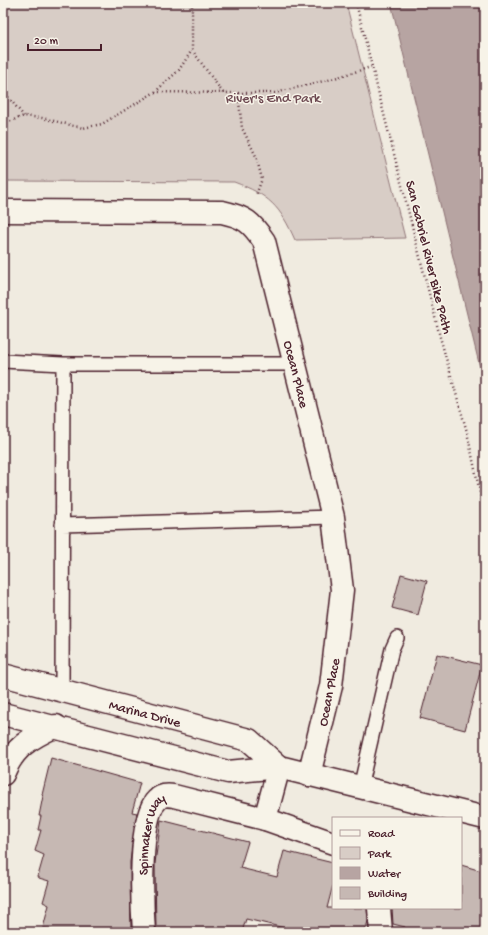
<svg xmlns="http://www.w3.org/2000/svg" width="488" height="935" font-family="'Gochi Hand',sans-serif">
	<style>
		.green { fill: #d8cdc6; stroke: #917678 }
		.water { fill: #b7a4a2; stroke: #8b6f72 }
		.building { fill: #c6b8b3; stroke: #4a1f2b }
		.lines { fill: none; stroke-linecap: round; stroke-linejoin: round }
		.service-casing { stroke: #4a1f2b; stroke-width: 16 }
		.minor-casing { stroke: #4a1f2b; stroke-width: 25 }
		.secondary-casing { stroke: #4a1f2b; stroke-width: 25 }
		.path { stroke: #4a1f2b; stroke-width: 2.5; stroke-dasharray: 1 3; stroke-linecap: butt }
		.service { stroke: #f7f3e8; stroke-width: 13 }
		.minor { stroke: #f7f3e8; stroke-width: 22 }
		.secondary { stroke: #f7f3e8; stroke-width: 22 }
		.labels { text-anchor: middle; stroke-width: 3; stroke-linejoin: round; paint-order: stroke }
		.park-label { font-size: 14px; fill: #6e4a52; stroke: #f7f3e8 }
		.street-label { font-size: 14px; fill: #4a1f2b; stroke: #f7f3e8 }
	</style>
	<rect width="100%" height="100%" fill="#f0ebe0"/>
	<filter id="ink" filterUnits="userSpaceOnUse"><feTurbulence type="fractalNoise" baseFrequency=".025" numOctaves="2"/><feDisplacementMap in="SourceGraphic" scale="8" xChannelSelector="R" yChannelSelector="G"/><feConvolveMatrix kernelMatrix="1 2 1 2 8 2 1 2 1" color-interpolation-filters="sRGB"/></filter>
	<g filter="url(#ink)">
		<!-- green -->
		<path class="green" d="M3,3H346L405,238L295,240C280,206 269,195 234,182L3,181Z"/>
		<!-- water -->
		<path class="water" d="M391,3H485V388Z"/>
		<!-- building -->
		<path class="building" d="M401,574L427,581L418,615L392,608Z
			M437,654L482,665L465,730L420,718Z
			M51,758L140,783L132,812L137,813L130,862L131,932H59L43,928L49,905L43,902L49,881L39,878L38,876L44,855L35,851L41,830H38L41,816H39L43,796L42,795Z
			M161,820L248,842L240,868L277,877L284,851L333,863V885L327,908H367L368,921L365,932H288L289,929L246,919L242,932H156L155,863Z
			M461,865L485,872V932H403L405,927L393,924L392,908H461Z"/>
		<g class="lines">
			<defs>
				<path id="service" d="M3,361L63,364
					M62,525L333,517
					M62,690L63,364H295
					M360,788L392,649L397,638"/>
				<g id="minor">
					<path id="s1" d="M3,211L222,212C245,217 251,222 264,241L333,517L342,590L331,686L309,775"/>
					<path d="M265,819L279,767"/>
					<path d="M379,908L381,932"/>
					<path id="s2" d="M144,932C142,906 138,817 157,800C161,795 168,795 174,796L265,819L333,843"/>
				</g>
				<g id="secondary">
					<path id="s3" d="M3,675L249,740L279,767"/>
					<path d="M3,714L228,772L279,767L485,818"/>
					<path d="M3,774C14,747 30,738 56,726"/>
				</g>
			</defs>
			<!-- service casing -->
			<use href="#service" class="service-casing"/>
			<!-- minor casing -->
			<use href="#minor" class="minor-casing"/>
			<!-- secondary casing -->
			<use href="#secondary" class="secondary-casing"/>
			<!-- path -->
			<path class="path" d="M356,3L440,337L467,432L485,516
				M192,50L223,93
				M3,91L24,116
				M155,92L179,70L192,50V3
				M238,93H275L328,80L371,67
				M3,124L24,116L42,118L83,128L102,124L155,92L238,93L242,128L256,156L262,179L256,195
				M485,779V786"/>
			<!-- service -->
			<use href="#service" class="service"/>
			<!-- minor -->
			<use href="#minor" class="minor"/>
			<!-- secondary -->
			<use href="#secondary" class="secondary"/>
		</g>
	</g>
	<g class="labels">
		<!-- park labels -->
		<g class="park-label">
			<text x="273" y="102">River's End Park</text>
		</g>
		<!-- street labels -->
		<g class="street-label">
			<text transform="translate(430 257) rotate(76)" y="5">San Gabriel River Bike Path</text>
			<text dy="5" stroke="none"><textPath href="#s1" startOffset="409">Ocean Place</textPath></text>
			<text transform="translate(328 692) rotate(-79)" y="5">Ocean Place</text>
			<text dy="5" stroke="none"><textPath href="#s3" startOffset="147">Marina Drive</textPath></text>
			<text dy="5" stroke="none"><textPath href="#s2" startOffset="100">Spinnaker Way</textPath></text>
		</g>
	</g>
	<!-- margin -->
	<rect width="488" height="935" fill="none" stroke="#f7f3e8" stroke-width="16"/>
	<rect x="8" y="8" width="472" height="919" fill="none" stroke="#4a1f2b" stroke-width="1.5" filter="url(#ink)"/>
	<!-- legend -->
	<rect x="332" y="817" width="130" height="92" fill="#f7f3e8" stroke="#b29e9c"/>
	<rect x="340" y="830" width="20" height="6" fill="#f7f3e8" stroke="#b29e9c"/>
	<text x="368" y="837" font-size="12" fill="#4a1f2b">Road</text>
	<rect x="340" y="847" width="20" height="12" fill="#d8cdc6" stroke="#b29e9c"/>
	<text x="368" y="857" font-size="12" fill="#4a1f2b">Park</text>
	<rect x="340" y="867" width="20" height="12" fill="#b7a4a2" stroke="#b29e9c"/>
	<text x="368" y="877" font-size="12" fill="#4a1f2b">Water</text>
	<rect x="340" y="887" width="20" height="12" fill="#c6b8b3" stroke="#b29e9c"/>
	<text x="368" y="897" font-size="12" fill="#4a1f2b">Building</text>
	<!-- scale -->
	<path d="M28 44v6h73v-6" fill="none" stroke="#4a1f2b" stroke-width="2"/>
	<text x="34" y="44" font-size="12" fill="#4a1f2b" stroke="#f7f3e8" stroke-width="3" paint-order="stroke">20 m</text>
</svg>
